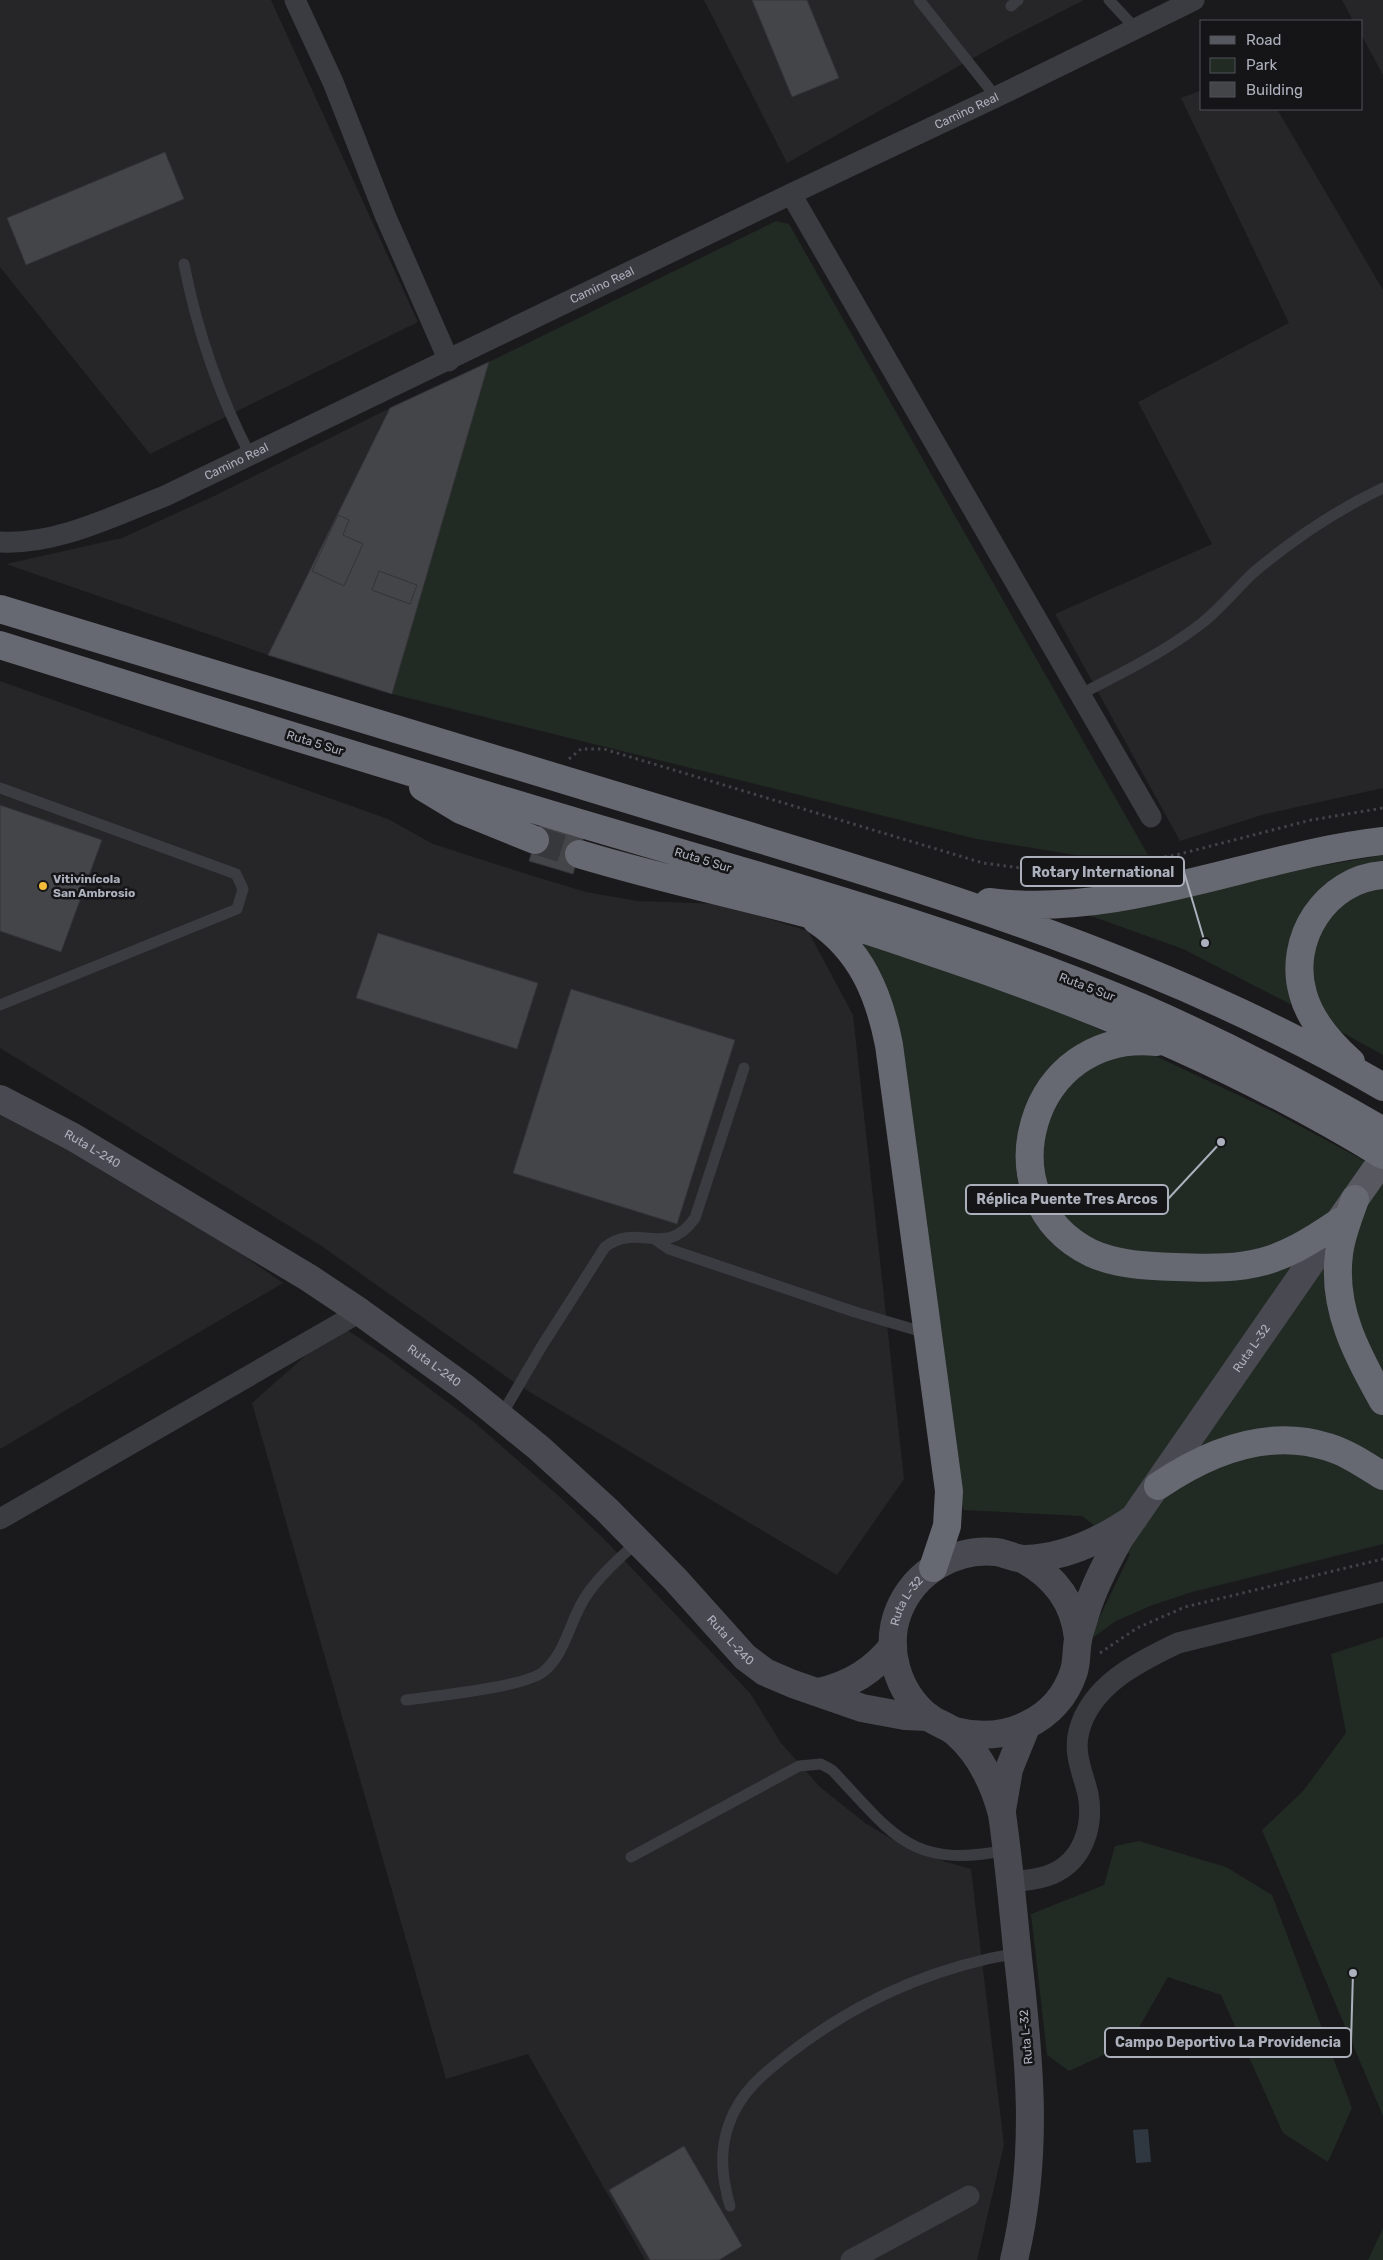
<svg xmlns="http://www.w3.org/2000/svg" width="1383" height="2260" font-family="Rubik,sans-serif">
	<style>
		.built { fill: #262629 }
		.green { fill: #212a23 }
		.water { fill: #2f3841 }
		.building { fill: #444549; stroke: #343438 }
		.lines { fill: none; stroke-linecap: round; stroke-linejoin: round }
		.highway-tunnel { stroke: #37383c; stroke-width: 28; stroke-dasharray: 28 14; stroke-linecap: butt }
		.path { stroke: #414348; stroke-width: 3; stroke-dasharray: 2.5 4; stroke-linecap: butt }
		.lane { stroke: #3b3c41; stroke-width: 11 }
		.street { stroke: #3b3c41; stroke-width: 21 }
		.secondary { stroke: #494a51; stroke-width: 28 }
		.primary { stroke: #575860; stroke-width: 28 }
		.highway { stroke: #676972; stroke-width: 28 }
		.poi-dot { fill: #f4bb3a; stroke: #151517; stroke-width: 2 }
		.labels { text-anchor: middle; stroke-width: 5; stroke-linejoin: round; paint-order: stroke }
		.street-label { font-size: 12px; fill: #acb0bc; stroke: #151517 }
		.poi-label { font-size: 12px; font-weight: bold; fill: #acb0bc; stroke: #151517; text-anchor: start }
		.leader { fill: none; stroke: #acb0bc; stroke-width: 2 }
		.callout-dot { fill: #acb0bc; stroke: #151517; stroke-width: 2 }
		.callout { fill: #151517; stroke: #acb0bc; stroke-width: 2 }
		.callout-label { font-size: 14px; text-anchor: middle; font-weight: bold; fill: #acb0bc }
	</style>
	<rect width="100%" height="100%" fill="#1a1a1c"/>
	<!-- built -->
	<path class="built" d="M0,0H271L418,322L150,454L0,267Z
		M704,0H1084L998,44L787,163Z
		M1342,0H1383V75L1362,36V21H1353Z
		M1202,90V109H1277L1383,290V788L1265,814L1180,841L1055,614L1212,544L1138,402L1289,323L1181,98Z
		M390,408L268,655L6,564L122,538L212,497Z
		M0,681L388,819L433,844L533,876L586,892L637,901L721,904L808,931L853,1015L904,1479L837,1575L518,1385L320,1245L0,1048Z
		M0,1115L71,1151L231,1247L283,1283L0,1449Z
		M340,1325L386,1356L474,1422L561,1498L604,1539L750,1693L781,1743L820,1787L865,1823L890,1838L943,1861L971,1869L1004,2145L977,2260H645L528,2054L446,2079L252,1403Z"/>
	<!-- green -->
	<path class="green" d="M776,221L789,224L1148,855H1075L977,839L392,694L489,362Z
		M1383,855V1055L1296,1007L1183,949L1077,911L1129,910L1309,868Z
		M847,934L1035,999L1274,1112L1383,1171V1544L1192,1592L1150,1606L1116,1621L1088,1641L1130,1554L1082,1516L963,1510L898,1043Z
		M1383,1637V2116L1262,1830L1303,1791L1346,1733L1331,1654Z
		M1139,1841L1226,1867L1272,1895L1352,2108L1328,2162L1283,2133L1221,1995L1168,1977L1130,2043L1069,2071L1047,2055L1031,1914L1104,1885L1115,1846Z
		M1383,2228V2260H1368Z"/>
	<!-- water -->
	<path class="water" d="M1148,2129L1151,2162L1136,2163L1133,2130Z"/>
	<!-- building -->
	<path class="building" d="M752,0H807L839,78L792,97Z
		M165,152L184,199L26,265L7,218Z
		M489,362L392,694L268,655L390,408Z
		M338,515L349,520L343,535L363,544L344,586L312,571Z
		M379,571L417,585L410,604L372,590Z
		M0,805L102,840L61,952L0,931Z
		M541,822L584,836L573,874L529,861Z
		M378,933L538,983L517,1049L356,998Z
		M571,989L735,1040L677,1224L513,1173Z
		M684,2146L742,2246L719,2260H650L609,2190Z"/>
	<g class="lines">
		<!-- highway-tunnel -->
		<path class="highway-tunnel" d="M535,840L579,854"/>
		<!-- path -->
		<path class="path" d="M569,759L581,749H604L983,863L1044,871L1110,867L1176,855L1311,820L1383,808
			M1100,1653L1137,1628L1185,1607L1383,1559"/>
		<!-- lane -->
		<path class="lane" d="M919,0L996,97
			M1109,0L1136,29
			M1011,6L1018,0
			M184,264C197,330 219,395 250,455
			M1081,694C1122,673 1165,652 1202,623C1220,609 1236,589 1253,573C1292,540 1337,510 1383,488
			M0,788L236,874L243,889L237,909L0,1005
			M656,1240L669,1249L855,1312L926,1333
			M501,1416L540,1349L605,1247C639,1221 665,1260 695,1218L744,1068
			M406,1700C435,1696 524,1687 543,1672C566,1654 570,1619 586,1596C600,1575 620,1558 638,1541
			M631,1857L799,1766L821,1764L832,1770C893,1834 910,1870 1007,1850
			M730,2206C722,2178 719,2152 729,2124C740,2092 764,2073 790,2053C857,2001 934,1967 1018,1953"/>
		<!-- street -->
		<g class="street">
			<path d="M295,0L333,82L385,215L449,361"/>
			<path d="M791,194L1151,817"/>
			<path id="s1" d="M0,542C57,545 113,516 165,496L791,194L996,97L1194,0"/>
			<path d="M0,1519L360,1312"/>
			<path d="M1011,1882C1024,1880 1039,1880 1052,1874C1083,1861 1094,1826 1088,1794C1083,1773 1073,1754 1079,1731C1091,1685 1138,1662 1178,1643L1383,1592"/>
			<path d="M851,2260L969,2196"/>
		</g>
		<!-- secondary -->
		<g class="secondary">
			<path id="s2" d="M0,1099L73,1137L309,1278L360,1312L464,1387L539,1448L607,1510L675,1579L745,1657L765,1672L793,1684L862,1708L905,1716L929,1717"/>
			<path d="M1023,1559C1055,1577 1074,1602 1078,1638"/>
			<path d="M819,1692C850,1685 873,1671 893,1646"/>
			<path id="s3" d="M955,1731C1004,1744 1058,1722 1074,1671C1077,1661 1076,1650 1078,1640C1079,1632 1083,1623 1085,1615C1093,1588 1106,1563 1120,1538L1339,1222"/>
			<path d="M1002,1810L1009,1769L1026,1727"/>
			<path id="s4" d="M1014,2260C1039,2156 1030,2063 1018,1958C1013,1910 1009,1862 1002,1814C994,1784 980,1754 956,1733C948,1726 936,1723 927,1716C897,1691 884,1647 899,1610C915,1572 954,1548 996,1552C1005,1553 1016,1559 1025,1559C1064,1558 1102,1540 1134,1518"/>
		</g>
		<!-- primary -->
		<path class="primary" d="M1341,1219L1383,1159"/>
		<!-- highway -->
		<path class="highway" d="M0,609C223,677 446,745 670,812C915,886 1161,957 1383,1087
			M0,645C195,706 390,767 586,825C771,880 961,931 1140,1007C1223,1043 1304,1085 1383,1131
			M423,787L461,810L535,840
			M579,854C665,880 752,898 839,922C875,932 910,945 946,957C1098,1008 1246,1071 1383,1155
			M989,902C1124,919 1251,856 1383,841
			M816,920C861,950 879,994 889,1045L949,1491L947,1526L933,1568
			M1157,1042C1029,1028 981,1199 1091,1253C1117,1265 1148,1266 1176,1267C1252,1270 1276,1265 1339,1222
			M1351,1062C1331,1044 1310,1020 1303,994C1287,939 1326,879 1383,875
			M1355,1199C1349,1217 1341,1235 1339,1254C1332,1309 1357,1354 1383,1401
			M1158,1486C1208,1452 1268,1428 1328,1447C1348,1453 1365,1465 1383,1476"/>
	</g>
	<!-- markers -->
	<circle class="poi-dot" cx="43" cy="886" r="5"/>
	<g class="labels">
		<!-- street labels -->
		<g class="street-label">
			<text dy="4" stroke="none"><textPath href="#s1" startOffset="1062">Camino Real</textPath></text>
			<text dy="4" stroke="none"><textPath href="#s1" startOffset="658">Camino Real</textPath></text>
			<text dy="4" stroke="none"><textPath href="#s1" startOffset="252">Camino Real</textPath></text>
			<text transform="translate(315 743) rotate(17)" y="4">Ruta 5 Sur</text>
			<text transform="translate(703 860) rotate(17)" y="4">Ruta 5 Sur</text>
			<text transform="translate(1087 987) rotate(21)" y="4">Ruta 5 Sur</text>
			<text dy="4" stroke="none"><textPath href="#s2" startOffset="105">Ruta L-240</textPath></text>
			<text dy="4" stroke="none"><textPath href="#s3" startOffset="520">Ruta L-32</textPath></text>
			<text dy="4" stroke="none"><textPath href="#s2" startOffset="510">Ruta L-240</textPath></text>
			<text dy="4" stroke="none"><textPath href="#s4" startOffset="705">Ruta L-32</textPath></text>
			<text dy="4" stroke="none"><textPath href="#s2" startOffset="915">Ruta L-240</textPath></text>
			<text transform="translate(1026 2037) rotate(-95)" y="4">Ruta L-32</text>
		</g>
		<!-- poi labels -->
		<g class="poi-label">
			<text x="53" y="883">Vitivinícola<tspan x="53" dy="14">San Ambrosio</tspan></text>
		</g>
	</g>
	<!-- callouts -->
	<path class="leader" d="M1205 943L1184 872M1221 1142L1168 1199M1353 1973L1351 2042"/>
	<g class="callout-dot">
		<circle cx="1205" cy="943" r="5"/>
		<circle cx="1221" cy="1142" r="5"/>
		<circle cx="1353" cy="1973" r="5"/>
	</g>
	<g class="callout">
		<rect x="1021" y="857" width="163" height="29" rx="5"/>
		<rect x="966" y="1185" width="202" height="29" rx="5"/>
		<rect x="1105" y="2028" width="246" height="29" rx="5"/>
	</g>
	<g class="callout-label">
		<text x="1103" y="877">Rotary International</text>
		<text x="1067" y="1204">Réplica Puente Tres Arcos</text>
		<text x="1228" y="2047">Campo Deportivo La Providencia</text>
	</g>
	<!-- legend -->
	<rect x="1200" y="20" width="162" height="90" fill="#151517" stroke="#515359"/>
	<rect x="1210" y="36" width="25" height="8" fill="#575860" stroke="#515359"/>
	<text x="1246" y="45" font-size="15" fill="#acb0bc">Road</text>
	<rect x="1210" y="58" width="25" height="15" fill="#212a23" stroke="#515359"/>
	<text x="1246" y="70" font-size="15" fill="#acb0bc">Park</text>
	<rect x="1210" y="82" width="25" height="15" fill="#444549" stroke="#515359"/>
	<text x="1246" y="95" font-size="15" fill="#acb0bc">Building</text>
</svg>
